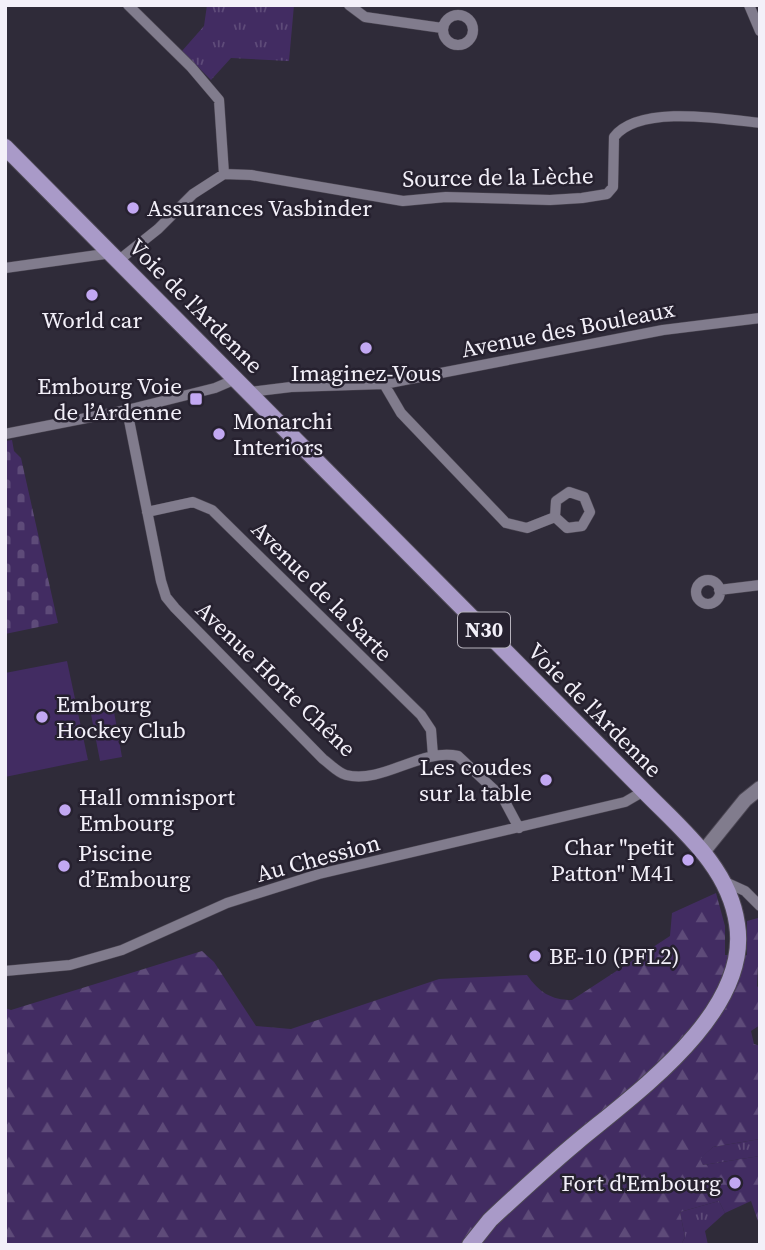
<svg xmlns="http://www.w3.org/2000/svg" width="765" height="1250" font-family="'Source Serif 4',serif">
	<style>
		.grass { fill: url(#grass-tufts) }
		.forest { fill: url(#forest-firs) }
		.cemetery { fill: url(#cemetery-stones) }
		.pitch { fill: #422c62 }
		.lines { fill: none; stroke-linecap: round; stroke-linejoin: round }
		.street-casing { stroke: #4d4854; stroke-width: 11 }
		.secondary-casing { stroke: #4d4854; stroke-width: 16 }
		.primary-casing { stroke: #4d4854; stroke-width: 18 }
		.street { stroke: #817c8d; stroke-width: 10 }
		.secondary { stroke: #817c8d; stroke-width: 14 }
		.primary { stroke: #a99ac8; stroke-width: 16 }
		.poi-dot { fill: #c2a8f2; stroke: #26212f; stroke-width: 2.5 }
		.labels { text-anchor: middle; stroke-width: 5; stroke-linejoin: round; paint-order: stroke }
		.shield { fill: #26212f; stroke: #b6b2bc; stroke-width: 2 }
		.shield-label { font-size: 21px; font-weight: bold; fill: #f3f0f9 }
		.street-label { font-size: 23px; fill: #f3f0f9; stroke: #26212f }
		.poi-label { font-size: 23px; fill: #f3f0f9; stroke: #26212f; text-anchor: start }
	</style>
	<defs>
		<pattern id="grass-tufts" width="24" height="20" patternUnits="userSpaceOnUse" patternTransform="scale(1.75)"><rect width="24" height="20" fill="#422c62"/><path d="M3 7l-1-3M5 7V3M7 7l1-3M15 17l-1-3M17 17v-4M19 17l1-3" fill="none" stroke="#5e4b79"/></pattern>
		<pattern id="forest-firs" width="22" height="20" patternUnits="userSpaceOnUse" patternTransform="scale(1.75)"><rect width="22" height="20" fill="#422c62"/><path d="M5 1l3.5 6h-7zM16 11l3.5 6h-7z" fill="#5e4b79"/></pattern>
		<pattern id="cemetery-stones" width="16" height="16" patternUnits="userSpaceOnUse" patternTransform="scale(1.75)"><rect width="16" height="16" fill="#422c62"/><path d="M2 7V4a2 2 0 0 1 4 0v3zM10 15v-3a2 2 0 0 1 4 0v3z" fill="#5e4b79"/></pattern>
	</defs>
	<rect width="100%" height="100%" fill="#2f2b39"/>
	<!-- grass -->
	<path class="grass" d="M207,5H294L289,61L231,58L211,80L182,51L204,26Z
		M760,1139V1156L703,1165L699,1159L713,1147Z
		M719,1201L725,1213L705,1231L708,1245H681L685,1237L680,1212Z"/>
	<!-- forest -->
	<path class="forest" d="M716,893L725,926V955H747V921L758,918L760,923L757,986L760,990V1025L751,1031L754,1044L760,1046V1139L713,1147L700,1159L703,1165L760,1156V1227L751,1201L725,1213L719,1201L680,1212L685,1237L681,1245H5V1008L11,1010L202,951L214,962L256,1026L291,1029L439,979L527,975C539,992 551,1000 572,1000L670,936L672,913Z"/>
	<!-- cemetery -->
	<path class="cemetery" d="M12,440L14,451L21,458L58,623L5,634V441Z"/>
	<!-- pitch -->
	<path class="pitch" d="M67,661L88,760L5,777V673Z
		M113,706L122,757L100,761L90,709Z"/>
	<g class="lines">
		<defs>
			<path id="street" d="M128,5L191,67L219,100L224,174
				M349,5L365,17L442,28
				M749,5L760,31
				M443 30a15 15 0 1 1 30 0a15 15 0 1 1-30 0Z
				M119,260L158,229L193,194L224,174L251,175L403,201L446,197L550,200L582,198L607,194L613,187L614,137C639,104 724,119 760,123
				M5,268L112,253
				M384,384L401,413L506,523L527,528L555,517
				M250,392L291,387L384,384L663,330L760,318
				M127,410L161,581L166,597L175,608L323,759C330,764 338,773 346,775C384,784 420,748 458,756L503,798L519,828
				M5,434L127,410L215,388L236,379
				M569,492L584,497L590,512L582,526L567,528L555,517L556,501Z
				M147,512L193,502L212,510L421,715L431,730L433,756
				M696 592a12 12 0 1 1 24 0a12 12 0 1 1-24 0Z
				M719,590L760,585
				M723,881L745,891L760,906
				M5,971L70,965L122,950L227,903L319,874L625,802L644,791"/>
			<path id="secondary" d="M703,852L745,800L760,788"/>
			<path id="primary" d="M5,147L644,791C682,830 729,867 737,924C751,1012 637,1092 577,1142C547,1167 519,1193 490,1220L470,1245"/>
		</defs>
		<!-- street casing -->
		<use href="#street" class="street-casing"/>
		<!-- secondary casing -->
		<use href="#secondary" class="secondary-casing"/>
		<!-- primary casing -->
		<use href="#primary" class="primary-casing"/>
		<!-- street -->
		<use href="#street" class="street"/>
		<!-- secondary -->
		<use href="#secondary" class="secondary"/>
		<!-- primary -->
		<use href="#primary" class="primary"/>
	</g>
	<!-- markers -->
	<g class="poi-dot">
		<circle cx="133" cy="208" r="7"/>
		<circle cx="92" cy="295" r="7"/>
		<circle cx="366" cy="348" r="7"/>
		<rect x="189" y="392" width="14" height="14" rx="3.5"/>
		<circle cx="219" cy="434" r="7"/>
		<circle cx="42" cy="717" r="7"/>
		<circle cx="546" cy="780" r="7"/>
		<circle cx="65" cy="810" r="7"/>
		<circle cx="688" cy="860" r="7"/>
		<circle cx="64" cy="866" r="7"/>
		<circle cx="535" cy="956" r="7"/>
		<circle cx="735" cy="1183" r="7"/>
	</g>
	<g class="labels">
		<!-- shield labels -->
		<rect class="shield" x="458" y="612.5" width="52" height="35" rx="5"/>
		<g class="shield-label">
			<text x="484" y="637">N30</text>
		</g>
		<!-- street labels -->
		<g class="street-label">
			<text transform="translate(498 177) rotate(-1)" y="8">Source de la Lèche</text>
			<text transform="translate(196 306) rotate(45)" y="8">Voie de l'Ardenne</text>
			<text transform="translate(568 329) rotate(-11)" y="8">Avenue des Bouleaux</text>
			<text transform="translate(322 591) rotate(45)" y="8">Avenue de la Sarte</text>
			<text transform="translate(276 679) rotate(44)" y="8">Avenue Horte Chêne</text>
			<text transform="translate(595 710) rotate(45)" y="8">Voie de l'Ardenne</text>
			<text transform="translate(318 858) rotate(-15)" y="8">Au Chession</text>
		</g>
		<!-- poi labels -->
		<g class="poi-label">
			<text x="147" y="216">Assurances Vasbinder</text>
			<text x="92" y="328" text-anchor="middle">World car</text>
			<text x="366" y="381" text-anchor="middle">Imaginez-Vous</text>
			<text x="182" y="394" text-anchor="end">Embourg Voie<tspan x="182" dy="26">de l’Ardenne</tspan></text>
			<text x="233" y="429">Monarchi<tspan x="233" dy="26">Interiors</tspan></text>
			<text x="56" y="712">Embourg<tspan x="56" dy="26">Hockey Club</tspan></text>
			<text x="532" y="775" text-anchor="end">Les coudes<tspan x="532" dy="26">sur la table</tspan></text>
			<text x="79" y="805">Hall omnisport<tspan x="79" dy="26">Embourg</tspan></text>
			<text x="674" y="855" text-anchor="end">Char "petit<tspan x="674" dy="26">Patton" M41</tspan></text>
			<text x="78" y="861">Piscine<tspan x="78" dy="26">d’Embourg</tspan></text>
			<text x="549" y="964">BE-10 (PFL2)</text>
			<text x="721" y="1191" text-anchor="end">Fort d'Embourg</text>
		</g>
	</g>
	<!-- border -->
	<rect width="765" height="1250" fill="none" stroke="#f3f0f9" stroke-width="14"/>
</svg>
